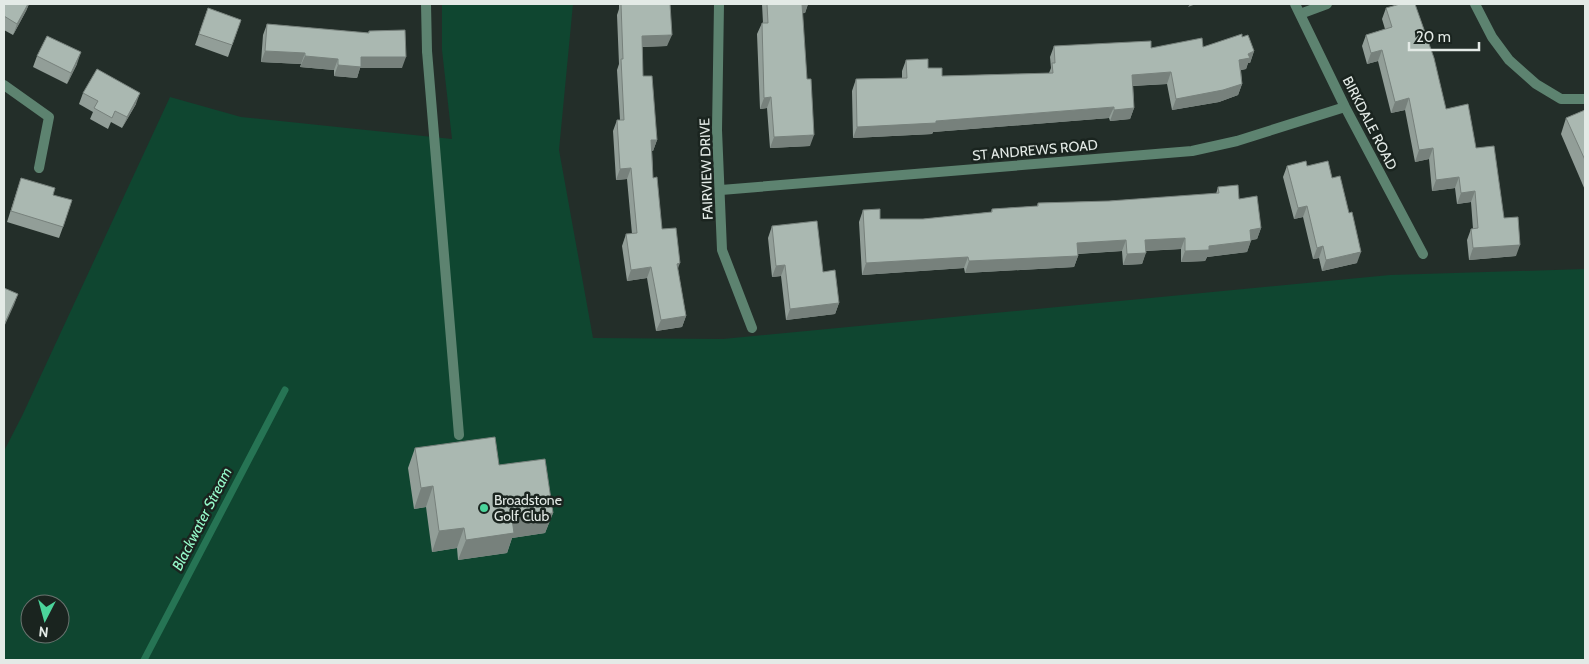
<svg xmlns="http://www.w3.org/2000/svg" width="1589" height="664" font-family="Cabin,sans-serif">
	<style>
		.green { fill: #0f4630; fill-rule: evenodd }
		.lines { fill: none; stroke-linecap: round; stroke-linejoin: round }
		.stream { stroke: #267454; stroke-width: 7 }
		.lane { stroke: #5d8370; stroke-width: 10 }
		.street { stroke: #5d8370; stroke-width: 10 }
		.wall { fill: #929e98 }
		.shaded-wall { fill: #77817c }
		.building { fill: #aab8b1; stroke: #77817c }
		.poi-dot { fill: #4bd49b; stroke: #1a241f; stroke-width: 2 }
		.labels { text-anchor: middle; stroke-width: 5; stroke-linejoin: round; paint-order: stroke }
		.street-label { font-size: 14px; fill: #e3eae6; stroke: #1a241f }
		.poi-label { font-size: 14px; fill: #e3eae6; stroke: #1a241f; text-anchor: start }
		.water-label { font-size: 15px; font-style: italic; fill: #96faca; stroke: #1a241f }
	</style>
	<rect width="100%" height="100%" fill="#232e29"/>
	<!-- green -->
	<path class="green" d="M442,4H573L559,150L593,338L723,339L1390,275L1585,269V660H4V451L22,416L170,97L241,117L452,139L442,50ZM30,604H60V634H30Z"/>
	<g class="lines">
		<!-- stream -->
		<path class="stream" d="M144,660L285,390"/>
		<!-- lane -->
		<path class="lane" d="M1475,4L1492,37L1509,60L1536,84L1561,99H1585
			M427,51L459,435
			M4,85L49,117L39,168"/>
		<!-- street -->
		<path class="street" d="M426,4L427,51
			M719,4L717,130L722,250L752,328
			M1295,4L1345,107L1423,254
			M1300,14L1327,4
			M721,190L1192,151L1237,141L1345,107"/>
	</g>
	<!-- wall -->
	<path class="wall" d="M4,4H29L26,11L13,35L4,30Z
		M619,4H670L667,46L642,47L643,76L657,140L653,151H652L653,178L662,229L678,270L686,316L682,327L656,331L647,278L627,281L622,246L626,234H632L627,179L616,180L613,131L617,120H620L617,70L619,64L617,15L619,9Z
		M762,4H808L805,13H802L810,146L770,148L767,108L760,109L757,34L762,23H763Z
		M208,8L241,20L228,57L195,45Z
		M1386,8L1446,109L1476,148L1504,218L1516,256L1469,260L1467,240L1471,229H1473L1471,202L1457,204L1455,188L1432,191L1429,159L1415,162L1405,110L1391,113L1378,61L1367,64L1362,46L1366,35L1385,29L1382,19Z
		M267,24L368,33L369,31L402,68H360L357,78L334,76V70L300,67L301,64L261,62L263,35Z
		M1242,37L1254,51L1250,63H1248L1246,69L1241,70L1242,84L1238,95L1219,102L1172,110L1167,84L1133,86L1134,108L1130,119L1110,121L1109,118L933,132L932,134L853,138L852,91L856,79L902,78V71L906,60L928,68L942,76L1049,73L1051,68L1050,57L1054,46L1151,48L1203,47Z
		M37,56L77,64L67,84L33,67Z
		M83,93L136,104L122,128L111,122L108,129L90,119L93,112L79,104Z
		M1585,110V190L1561,134L1566,118Z
		M1287,166H1307L1357,263L1322,271L1319,258L1313,259L1303,217L1294,219L1283,177Z
		M21,178L63,227L59,238L7,222Z
		M1218,187L1239,199L1261,228L1257,239L1251,240L1247,252L1207,257L1205,261L1181,262V249L1146,251L1142,264L1123,265L1122,251L1078,254V256L1074,267L965,273L964,268L862,275L859,222L863,210L880,219H923L991,212L992,209L1037,206L1038,203L1109,201L1216,194Z
		M772,226L823,272L839,303L835,314L786,320L781,276L772,277L768,238Z
		M415,448L499,465L553,513L545,533L512,538L507,553L458,560L457,548L432,552L426,507L414,509L408,468Z"/>
	<!-- shaded-wall -->
	<path class="shaded-wall" d="M28,4H29L26,11L13,35L17,24Z
		M801,4H808L805,13L798,14Z
		M1190,4H1196L1188,7Z
		M672,35L667,46L638,47L642,36Z
		M1382,50L1378,61L1367,64L1371,53Z
		M265,51L305,53L301,64L261,62Z
		M1254,51L1250,63H1248L1246,69L1235,71L1239,60L1248,54Z
		M81,52L77,64L67,84L71,73Z
		M305,56L338,59L334,70L300,67Z
		M361,57H406L402,68H360L357,78L334,76L338,65Z
		M1171,72L1167,84L1128,86L1132,75Z
		M1242,84L1238,95L1219,102L1172,110L1176,99Z
		M140,93L136,104L122,128L127,117Z
		M771,97L767,108L760,109L764,98Z
		M1409,98L1405,110L1391,113L1395,102Z
		M1114,107L1109,118L933,132L932,134L853,138L857,127Z
		M1134,108L1130,119L1110,121L1114,110Z
		M814,135L810,146L770,148L774,137Z
		M651,140H657L653,151H647Z
		M1433,148L1429,159L1415,162L1419,150Z
		M631,168L627,179L616,180L620,169Z
		M1459,177L1455,188L1432,191L1436,180Z
		M1475,191L1471,202L1457,204L1461,193Z
		M1307,206L1303,217L1294,219L1298,208Z
		M1261,228L1257,239L1246,241L1250,230Z
		M1185,238L1181,249L1141,251L1145,240Z
		M1126,240L1122,251L1073,254L1077,243Z
		M1251,241L1247,252L1207,257L1205,261L1181,262L1185,251L1209,246Z
		M1520,245L1516,256L1469,260L1473,248Z
		M1323,246L1319,258L1313,259L1317,248Z
		M1361,252L1357,263L1322,271L1326,260Z
		M1146,253L1142,264L1123,265L1127,254Z
		M1078,256L1074,267L965,273L969,261Z
		M968,257L964,268L862,275L866,263Z
		M680,263L676,274L677,264Z
		M785,265L781,276L772,277L776,266Z
		M651,267L647,278L627,281L631,270Z
		M18,294L14,305L4,327V325Z
		M839,303L835,314L786,320L790,309Z
		M686,316L682,327L656,331L661,320Z
		M433,486L426,507L414,509L421,488Z
		M553,513L545,533L512,538L507,553L458,560L466,540L512,519Z
		M464,528L457,548L432,552L439,531Z"/>
	<!-- building -->
	<path class="building" d="M4,4H28L17,24L4,16Z
		M621,4H670L672,35L642,36L643,76H652L657,140H651L653,178L657,177L662,229L676,228L680,263L677,264L686,316L661,320L651,267L631,270L626,234L637,233L631,168L620,169L617,120H624L621,59H623Z
		M767,4H802L807,79H811L814,135L774,137L771,97L764,98L762,23H768Z
		M1400,4H1415L1434,58L1446,109L1468,104L1476,148L1494,146L1504,218L1518,217L1520,245L1473,248L1471,229L1478,228L1475,191L1461,193L1459,177L1436,180L1433,148L1419,150L1409,98L1395,102L1382,50L1371,53L1366,35L1392,27L1386,8Z
		M208,8L241,20L232,45L199,34Z
		M267,24L369,33V31L405,30L406,57H361V67L338,65V59L305,56V53L265,51Z
		M1242,34V37L1248,35L1254,51L1248,54L1250,58L1239,60L1242,84L1223,90L1176,99L1171,72L1132,75L1134,108L1114,110V107L936,121V123L857,127L856,79L907,78L906,60L928,59V68H942V76L1053,73L1052,63H1055L1054,46L1151,41V48L1202,38L1203,47Z
		M47,36L81,52L71,73L37,56Z
		M97,69L140,93L127,117L115,111L112,118L94,108L98,101L83,93Z
		M1585,110V160L1566,118Z
		M1306,161L1307,166L1328,161L1332,178L1340,176L1349,213L1352,212L1361,252L1326,260L1323,246L1317,248L1307,206L1298,208L1287,166Z
		M21,178L55,188L53,195L72,200L63,227L11,211Z
		M1238,185L1239,199L1257,196L1261,228L1250,230L1251,241L1209,246V250L1185,251V238L1145,240L1146,253L1127,254L1126,240L1077,243L1078,256L969,261L968,257L866,263L863,210L880,209V219H923L992,212V209L1038,206V203L1109,201L1219,193L1218,187Z
		M817,221L823,272L835,270L839,303L790,309L785,265L776,266L772,226Z
		M4,288L18,294L4,325Z
		M495,437L499,465L545,459L553,513L512,519L514,533L466,540L464,528L439,531L433,486L421,488L415,448Z"/>
	<!-- markers -->
	<circle class="poi-dot" cx="484" cy="508" r="5"/>
	<g class="labels">
		<!-- street labels -->
		<g class="street-label">
			<text transform="translate(1370 123) rotate(63)" y="5">BIRKDALE ROAD</text>
			<text transform="translate(1035 150) rotate(-5)" y="5">ST ANDREWS ROAD</text>
			<text transform="translate(706 169) rotate(-92)" y="5">FAIRVIEW DRIVE</text>
		</g>
		<!-- poi labels -->
		<g class="poi-label">
			<text x="494" y="505">Broadstone<tspan x="494" dy="16">Golf Club</tspan></text>
		</g>
		<!-- water labels -->
		<g class="water-label">
			<text transform="translate(202 519) rotate(-63)" y="5">Blackwater Stream</text>
		</g>
	</g>
	<!-- border -->
	<rect width="1589" height="664" fill="none" stroke="#e3eae6" stroke-width="10"/>
	<!-- north arrow -->
	<g transform="translate(45 619) rotate(186)"><circle r="24" fill="#1a241f" stroke="#6a736f"/>
	<path d="M0-4L9 19L0 12L-9 19Z" fill="#4bd49b"/>
	<text y="-8" font-size="14" font-weight="bold" text-anchor="middle" fill="#e3eae6">N</text>
	</g>
	<!-- scale -->
	<path d="M1409 42v8h70v-8" fill="none" stroke="#e3eae6" stroke-width="2.5"/>
	<text x="1416" y="42" font-size="15" fill="#e3eae6" stroke="#1a241f" stroke-width="4" paint-order="stroke">20 m</text>
</svg>
